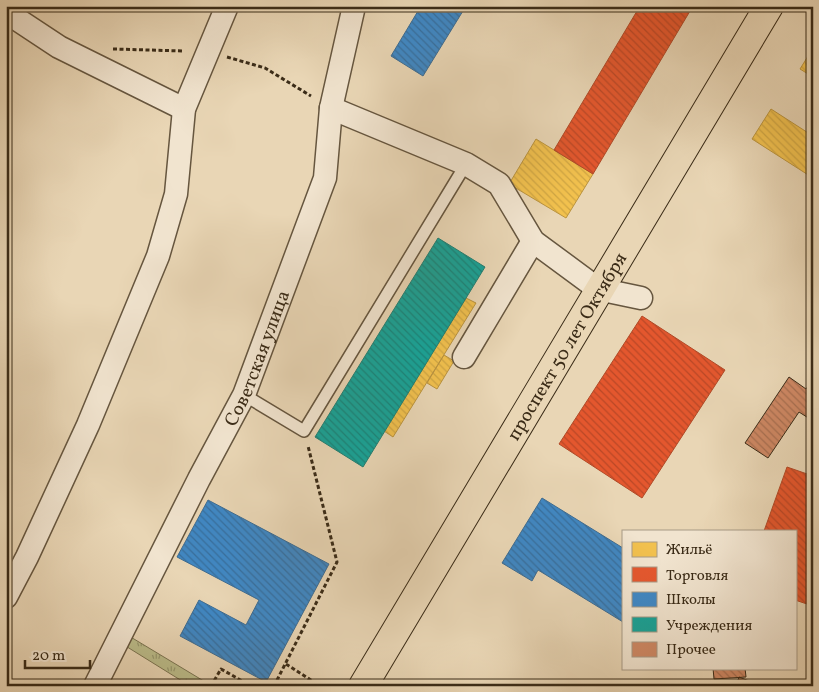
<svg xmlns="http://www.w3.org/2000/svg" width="819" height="692" font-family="Vollkorn,serif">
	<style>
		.grass { fill: url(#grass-tufts); stroke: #7b7451 }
		.homes { fill: url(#homes-back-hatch); stroke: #bb943e }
		.shops { fill: url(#shops-back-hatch); stroke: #b14a27 }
		.schools { fill: url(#schools-back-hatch); stroke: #3e6c91 }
		.public { fill: url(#public-back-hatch); stroke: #227f72 }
		.building { fill: url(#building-back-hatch); stroke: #3b2c18 }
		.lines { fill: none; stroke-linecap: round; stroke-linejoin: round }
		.lane-casing { stroke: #66563f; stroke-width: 14 }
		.street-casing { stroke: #66563f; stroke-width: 25 }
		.primary-casing { stroke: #3b2c18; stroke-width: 30 }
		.path { stroke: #3b2c18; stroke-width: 3; stroke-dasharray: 4 2.5; stroke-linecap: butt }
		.lane { stroke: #f1e4cf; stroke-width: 11 }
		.street { stroke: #f1e4cf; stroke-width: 22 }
		.primary { stroke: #e9d6b5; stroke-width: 28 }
		.labels { text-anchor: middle; stroke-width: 5; stroke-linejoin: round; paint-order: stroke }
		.street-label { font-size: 19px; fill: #3b2c18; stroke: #f1e4cf }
	</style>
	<defs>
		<pattern id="grass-tufts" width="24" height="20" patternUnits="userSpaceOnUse" patternTransform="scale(1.25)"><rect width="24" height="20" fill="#bbbc8a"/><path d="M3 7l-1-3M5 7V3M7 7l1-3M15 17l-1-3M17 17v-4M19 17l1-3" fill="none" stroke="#999970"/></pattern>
		<pattern id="homes-back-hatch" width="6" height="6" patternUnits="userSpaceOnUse" patternTransform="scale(1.25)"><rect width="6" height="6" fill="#f2c14e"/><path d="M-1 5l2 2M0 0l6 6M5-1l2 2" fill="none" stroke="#d0a643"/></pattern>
		<pattern id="shops-back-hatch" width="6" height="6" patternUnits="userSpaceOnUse" patternTransform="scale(1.25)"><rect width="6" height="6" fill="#e4572e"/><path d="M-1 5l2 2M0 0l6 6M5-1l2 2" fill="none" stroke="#ba4826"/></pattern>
		<pattern id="schools-back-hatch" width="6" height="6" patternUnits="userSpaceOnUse" patternTransform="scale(1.25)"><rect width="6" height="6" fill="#3f88c5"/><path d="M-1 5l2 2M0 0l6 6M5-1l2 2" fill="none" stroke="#366f9f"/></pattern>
		<pattern id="public-back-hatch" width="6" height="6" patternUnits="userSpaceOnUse" patternTransform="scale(1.25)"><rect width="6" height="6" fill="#17a398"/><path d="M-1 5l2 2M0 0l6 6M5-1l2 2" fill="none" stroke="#16857b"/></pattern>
		<pattern id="building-back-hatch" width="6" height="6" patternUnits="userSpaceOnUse" patternTransform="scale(1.25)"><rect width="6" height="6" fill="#ce8864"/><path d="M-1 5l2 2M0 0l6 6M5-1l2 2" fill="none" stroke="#a86f51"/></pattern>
	</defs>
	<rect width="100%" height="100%" fill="#e9d6b5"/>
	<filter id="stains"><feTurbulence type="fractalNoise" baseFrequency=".004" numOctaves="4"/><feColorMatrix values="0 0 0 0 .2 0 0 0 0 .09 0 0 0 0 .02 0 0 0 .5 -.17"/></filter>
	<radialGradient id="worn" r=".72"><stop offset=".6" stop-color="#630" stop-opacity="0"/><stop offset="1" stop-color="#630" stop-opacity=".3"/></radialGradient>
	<!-- grass -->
	<path class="grass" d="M129,636L212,686H190L124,645Z"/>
	<!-- homes -->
	<path class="homes" d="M813,48V77L800,69Z
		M771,109L813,136V178L752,139Z
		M536,139L593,174L566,218L509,184Z
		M466,298L476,303L393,437L384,431Z
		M444,355L454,361L437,389L427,383Z"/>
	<!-- shops -->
	<path class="shops" d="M640,6H693L593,174L554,150Z
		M642,316L725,370L642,498L559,444Z
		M787,467L813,476V606L795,600V531H764Z"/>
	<!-- schools -->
	<path class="schools" d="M421,6H466L423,76L391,56Z
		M542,498L623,548V622L538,570L532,581L502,563Z
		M208,500L329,564L266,682L180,636L199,600L246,625L259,600L177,557Z"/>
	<!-- public -->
	<path class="public" d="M438,238L485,267L363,467L315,437Z"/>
	<!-- building -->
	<path class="building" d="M789,377L806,389L813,379V421L799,412L768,458L745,443Z
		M713,668H745L746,677L714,679Z
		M739,677L762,686H736Z"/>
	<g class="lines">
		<defs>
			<path id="lane" d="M244,395L304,431L466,164"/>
			<g id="street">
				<path d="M6,12L59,47L184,109"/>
				<path d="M331,108L466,164L499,184L533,241L598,289L641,298"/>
				<path d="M464,357L533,241"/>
				<path d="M6,597L27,557L88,425L158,256L176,194L184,109L227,6"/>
				<path id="s1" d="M95,686L199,479L244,395L325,178L331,108L354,6"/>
			</g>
			<g id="primary">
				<path id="s2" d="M363,686L769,6"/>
			</g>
		</defs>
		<!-- lane casing -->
		<use href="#lane" class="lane-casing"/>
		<!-- street casing -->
		<use href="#street" class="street-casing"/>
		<!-- primary casing -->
		<use href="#primary" class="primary-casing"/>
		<!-- path -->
		<path class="path" d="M113,49L184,51
			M227,57L265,68L311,96
			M286,664L320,686
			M211,686L221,669L251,686
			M274,686L337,562L308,446"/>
		<!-- lane -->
		<use href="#lane" class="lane"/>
		<!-- street -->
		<use href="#street" class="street"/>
		<!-- primary -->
		<use href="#primary" class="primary"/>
	</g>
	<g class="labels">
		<!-- street labels -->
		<g class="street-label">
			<text dy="7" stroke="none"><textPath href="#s2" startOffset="396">проспект 50 лет Октября</textPath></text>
			<text dy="7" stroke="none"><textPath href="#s1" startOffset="366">Советская улица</textPath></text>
		</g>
	</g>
	<!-- margin -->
	<rect width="819" height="692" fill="none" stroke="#e9d6b5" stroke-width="25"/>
	<rect x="8" y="8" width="804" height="677" fill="none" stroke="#3b2c18" stroke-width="2.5"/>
	<rect x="12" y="12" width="794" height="667" fill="none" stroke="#3b2c18"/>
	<!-- legend -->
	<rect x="622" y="530" width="175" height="140" fill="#f1e4cf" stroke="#a89a86"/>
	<rect x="632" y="542" width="25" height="15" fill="#f2c14e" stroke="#a89a86"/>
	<text x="666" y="554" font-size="15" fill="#3b2c18">Жильё</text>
	<rect x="632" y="567" width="25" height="15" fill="#e4572e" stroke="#a89a86"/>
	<text x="666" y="580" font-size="15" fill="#3b2c18">Торговля</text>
	<rect x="632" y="592" width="25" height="15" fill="#3f88c5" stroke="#a89a86"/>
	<text x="666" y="604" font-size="15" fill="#3b2c18">Школы</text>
	<rect x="632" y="617" width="25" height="15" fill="#17a398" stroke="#a89a86"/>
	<text x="666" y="630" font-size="15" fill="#3b2c18">Учреждения</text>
	<rect x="632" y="642" width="25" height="15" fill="#ce8864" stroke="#a89a86"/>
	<text x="666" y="654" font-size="15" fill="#3b2c18">Прочее</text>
	<!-- scale -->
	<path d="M25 660v8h65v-8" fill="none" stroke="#3b2c18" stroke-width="2.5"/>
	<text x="32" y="660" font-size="15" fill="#3b2c18" stroke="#f1e4cf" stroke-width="4" paint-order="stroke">20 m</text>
	<rect width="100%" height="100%" filter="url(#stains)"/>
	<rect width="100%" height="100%" fill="url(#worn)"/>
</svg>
